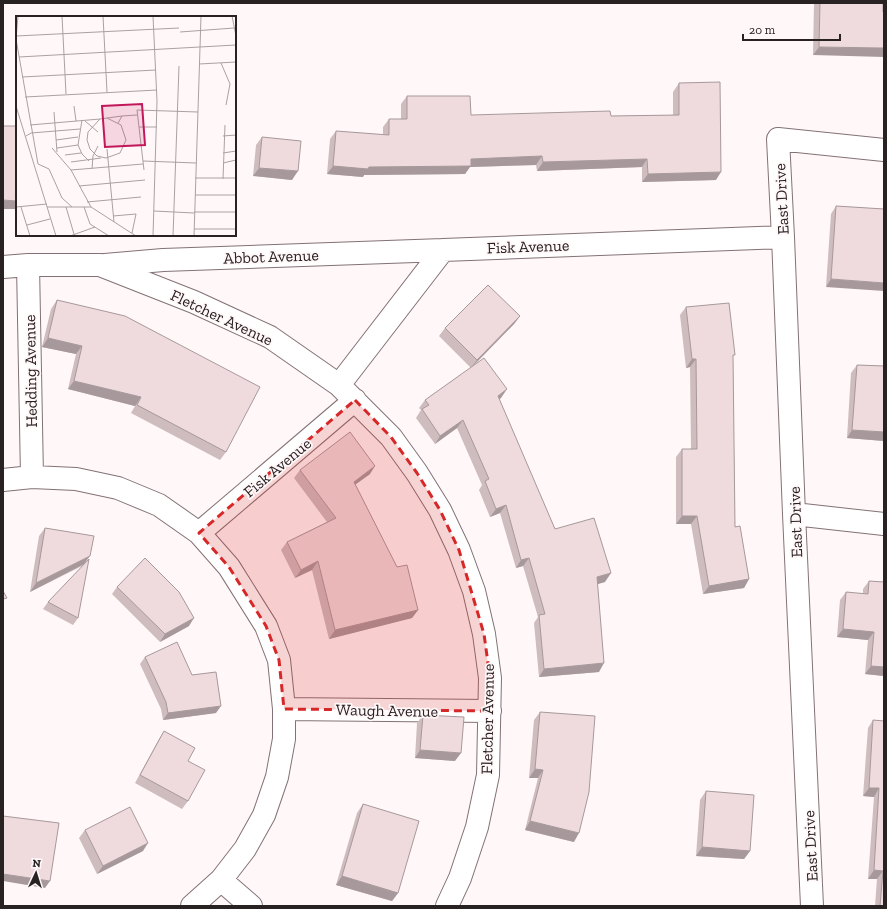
<svg xmlns="http://www.w3.org/2000/svg" width="887" height="909" font-family="'Zilla Slab',serif">
	<style>
		.lines { fill: none; stroke-linecap: round; stroke-linejoin: round }
		.street-casing { stroke: #837275; stroke-width: 24 }
		.street { stroke: #fff; stroke-width: 22 }
		.wall { fill: #cebcbf }
		.shaded-wall { fill: #a7999b }
		.building { fill: #efdbde; stroke: #a7999b }
		.marked { fill: #d62828; fill-opacity: 0.2; stroke: #d62828; stroke-width: 3; stroke-dasharray: 8 5; stroke-linejoin: round }
		.labels { text-anchor: middle; stroke-width: 3.5; stroke-linejoin: round; paint-order: stroke }
		.street-label { font-size: 16px; fill: #292223; stroke: #fff7f8 }
		.inset-road { fill: none; stroke: #a9a2a3; stroke-width: 1 }
		.view { fill: #c2185b; fill-opacity: 0.15; stroke: #c2185b; stroke-width: 2 }
		.inset-edge { fill: none; stroke: #292223; stroke-width: 2 }
	</style>
	<rect width="100%" height="100%" fill="#fff7f8"/>
	<g class="lines">
		<defs>
			<path id="street" d="M28,265L32,477
				M105,265L163,260L443,250
				M3,267L28,265H100L194,302L270,337L339,385L391,437L417,473L440,510L459,550L474,591L484,634L490,678L488,775L477,827L460,878L447,906
				M339,385L443,250L783,237
				M3,480L32,477L76,479L118,488L159,505L199,533L229,567L266,626L279,660L284,709V739L277,777L264,815L245,849L221,880L192,906
				M794,514L884,524
				M199,533L355,400
				M284,709L490,711
				M221,880L251,906
				M812,906L794,514L783,237L778,139L884,150"/>
		</defs>
		<!-- street casing -->
		<use href="#street" class="street-casing"/>
		<!-- street -->
		<use href="#street" class="street"/>
	</g>
	<!-- wall -->
	<path class="wall" d="M814,3H883L813,55Z
		M679,83L716,180L642,182V167L537,171L536,165L470,167L465,174L364,175L363,177L327,174L330,139L336,131L383,135V127L389,119H401V104L407,96L471,115L611,116L673,115V92Z
		M262,137L292,180L253,176L256,145Z
		M836,206L884,209L826,287L831,214Z
		M57,300L226,452L220,460L131,413L135,406L68,389L76,354L42,347L51,309Z
		M686,307L733,357L735,527L749,579L744,588L703,594L691,524H676V457L682,449H691L690,367L686,368L680,315Z
		M520,316L514,324L473,366L501,398L499,399L555,529L605,582L597,584L599,672L539,677L534,623L538,617L523,566L516,568L500,513L490,517L479,490L482,485L457,428L435,444L416,418L421,410L419,408L425,400L471,368L439,336L445,328Z
		M857,365L884,366V441L847,438L851,373Z
		M300,470L370,474L355,484L418,610L412,618L329,639L312,570L295,578L281,550L287,542L327,522L294,478Z
		M45,528L85,563L78,618L73,625L43,609L48,602L84,565L30,592L39,536Z
		M869,581L884,582V676L865,674L868,640L837,637L840,600L846,592L863,594V589Z
		M117,587L189,626L160,642L112,594Z
		M145,657L192,675L216,713L163,720L161,709L140,664Z
		M540,712L574,842L525,830L538,778H529L534,720Z
		M423,715L455,761L415,758L417,723Z
		M873,720L884,721V906H875L877,879H868L874,797L863,796L868,728Z
		M164,731L188,801L182,809L135,783L159,739Z
		M706,791L750,851L744,859L696,856L700,800Z
		M363,804L398,893L392,901L336,885L357,813Z
		M85,830L143,851L97,874L79,838Z"/>
	<!-- shaded-wall -->
	<path class="shaded-wall" d="M819,47L884,48V57L813,55Z
		M542,156L536,165L470,167L465,174L364,175L363,177L327,174L333,166L369,167L471,159Z
		M647,159L642,167L537,171L543,162Z
		M259,168L298,171L292,180L253,176Z
		M721,172L716,180L642,182L648,174Z
		M3,200L17,201V209H3Z
		M831,279L884,283V291L826,287Z
		M520,316L514,324L471,368L477,360Z
		M48,338L82,346L76,354L42,347Z
		M692,359H696L690,367L686,368Z
		M74,381L141,397L135,406L68,389Z
		M507,389L501,398L492,404L498,396Z
		M463,420L457,428L435,444L440,436Z
		M852,430L884,432V441L847,438Z
		M375,466L370,474L348,490L354,482Z
		M506,505L500,513L490,517L496,509Z
		M682,516H697L691,524H676Z
		M90,556L84,564L30,592L36,583Z
		M529,558L523,566L516,568L521,560Z
		M318,561L312,570L295,578L301,570Z
		M611,573L605,582L591,586L597,577Z
		M749,579L744,588L703,594L709,586Z
		M418,610L412,618L329,639L335,630Z
		M194,618L189,626L160,642L165,634Z
		M843,629L874,632L868,640L837,637Z
		M604,663L599,672L539,677L544,669Z
		M871,666L884,667V676L865,674Z
		M221,706L216,713L163,720L168,713Z
		M420,750L461,753L455,761L415,758Z
		M535,769L543,770L538,778H529Z
		M869,788H879L874,797L863,796Z
		M530,821L579,833L574,842L525,830Z
		M148,843L143,851L97,874L103,866Z
		M702,847L750,851L744,859L696,856Z
		M874,870L883,871L877,879H868Z
		M3,874L50,881L45,888L3,881Z
		M342,876L398,893L392,901L336,885Z"/>
	<!-- building -->
	<path class="building" d="M820,3H883V12L884,13V48L819,47Z
		M720,82L721,172L648,174L647,159L543,162L542,156L471,159V166L369,167L368,169L333,166L336,131L389,135V119H407V96H470L471,115L610,111L611,116L679,115V83Z
		M3,126H17V201L3,200Z
		M262,137L301,141L298,171L259,168Z
		M836,206L884,209V283L831,279Z
		M488,285L520,316L477,360L445,328Z
		M57,300L125,316L260,387L226,452L137,405L141,397L74,381L82,346L48,338Z
		M729,303L735,355H733L735,527L740,526L749,579L709,586L697,516H682V449H697L696,359H692L686,307Z
		M484,358L507,389L498,396L555,529L594,518L611,573L597,577L604,663L544,669L539,615L545,614L529,558L521,560L506,505L496,509L485,481L489,479L463,420L440,436L422,409L429,405L425,400Z
		M857,365L884,366V432L852,430Z
		M350,432L375,466L354,482L397,567L407,565L418,610L335,630L318,561L301,570L287,542L336,518L300,470Z
		M45,528L94,536L90,556L36,583Z
		M145,558L179,592L194,618L165,634L117,587Z
		M89,559L78,618L48,602Z
		M869,581L884,582V667L871,666L874,632L843,629L846,592L868,594Z
		M3,591L7,598L3,599Z
		M177,642L192,675L216,672L221,706L168,713L166,702L145,657Z
		M540,712L595,716L589,792L579,833L530,821L543,770L535,769Z
		M423,715L464,717L461,753L420,750Z
		M873,720L884,721V906H880L883,871L874,870L879,788H869Z
		M164,731L195,748L188,761L205,770L188,801L140,775Z
		M706,791L754,795L750,851L702,847Z
		M363,804L419,821L398,893L342,876Z
		M130,807L148,843L103,866L85,830Z
		M3,816L59,823L50,881L3,874Z"/>
	<!-- marked area -->
	<path class="marked" d="M355,400L391,437L417,473L440,510L459,550L484,634L490,678V711L284,709L279,660L266,626L229,567L199,533Z"/>
	<g class="labels">
		<!-- street labels -->
		<g class="street-label">
			<text transform="translate(781 199) rotate(-93)" y="6">East Drive</text>
			<text transform="translate(528 246) rotate(-2)" y="6">Fisk Avenue</text>
			<text transform="translate(271 256) rotate(-2)" y="6">Abbot Avenue</text>
			<text transform="translate(222 317) rotate(25)" y="6">Fletcher Avenue</text>
			<text transform="translate(30 371) rotate(-91)" y="6">Hedding Avenue</text>
			<text transform="translate(277 467) rotate(-40)" y="6">Fisk Avenue</text>
			<text transform="translate(795 522) rotate(-92)" y="6">East Drive</text>
			<text transform="translate(387 710) rotate(1)" y="6">Waugh Avenue</text>
			<text transform="translate(487 719) rotate(-89)" y="6">Fletcher Avenue</text>
			<text transform="translate(810 846) rotate(-93)" y="6">East Drive</text>
		</g>
	</g>
	<!-- overview -->
	<g transform="translate(16 16)">
		<rect width="220" height="220" fill="#fff7f8"/>
		<path class="inset-road" d="M2,0L0,23L22,148L33,153L46,182L56,191M46,0L50,78M87,0L91,76M216,0L220,20M164,16L218,12M0,20L163,12M3,41L220,29M205,47L214,68L210,89M183,48L220,46M6,61L140,54M9,81L141,74M0,90L40,220M58,90L60,105M38,96L41,136M91,102L105,109L110,124L104,137L90,142L81,140L74,133L71,124L72,116L84,103L106,100M66,104L62,129L66,138L73,145M69,105L82,116M102,107L106,100L121,99M14,109L84,103M123,111H141M10,120L15,117L64,113M207,120L220,119M40,124L62,121M36,132L55,154L75,191M41,132L62,129M91,133L98,206M207,137L220,135M49,139L65,137M127,145L180,147M55,146L85,142M207,147L220,144M76,153L77,140L82,130M55,154L127,148M128,154L121,94L182,96M179,162H220M207,163L209,109M63,170L129,164M179,179H220M71,186L125,181M0,191L31,188M5,191L14,220M31,191H75L120,220M50,191L58,218M68,191L74,208L93,220M138,195L178,197M178,196H220M97,200L120,198L116,217M11,209L34,203M178,213H220M54,220L79,211M137,220L141,85L137,0M157,220L163,50M178,220L185,0"/>
		<path class="view" d="M126,88L129,129L89,131L86,90Z"/>
		<rect width="220" height="220" class="inset-edge"/>
	</g>
	<!-- border -->
	<rect width="887" height="909" fill="none" stroke="#292223" stroke-width="8"/>
	<!-- north arrow -->
	<g transform="translate(36 873) rotate(4)" stroke="#fff7f8" stroke-width="3" paint-order="stroke">
	<path d="M0-3L7 15L0 10L-7 15Z" fill="#292223"/>
	<text y="-6" font-size="11" font-weight="bold" text-anchor="middle" fill="#292223">N</text>
	</g>
	<!-- scale -->
	<path d="M743 34v6h97v-6" fill="none" stroke="#292223" stroke-width="2"/>
	<text x="749" y="34" font-size="12" fill="#292223" stroke="#fff7f8" stroke-width="3" paint-order="stroke">20 m</text>
</svg>
